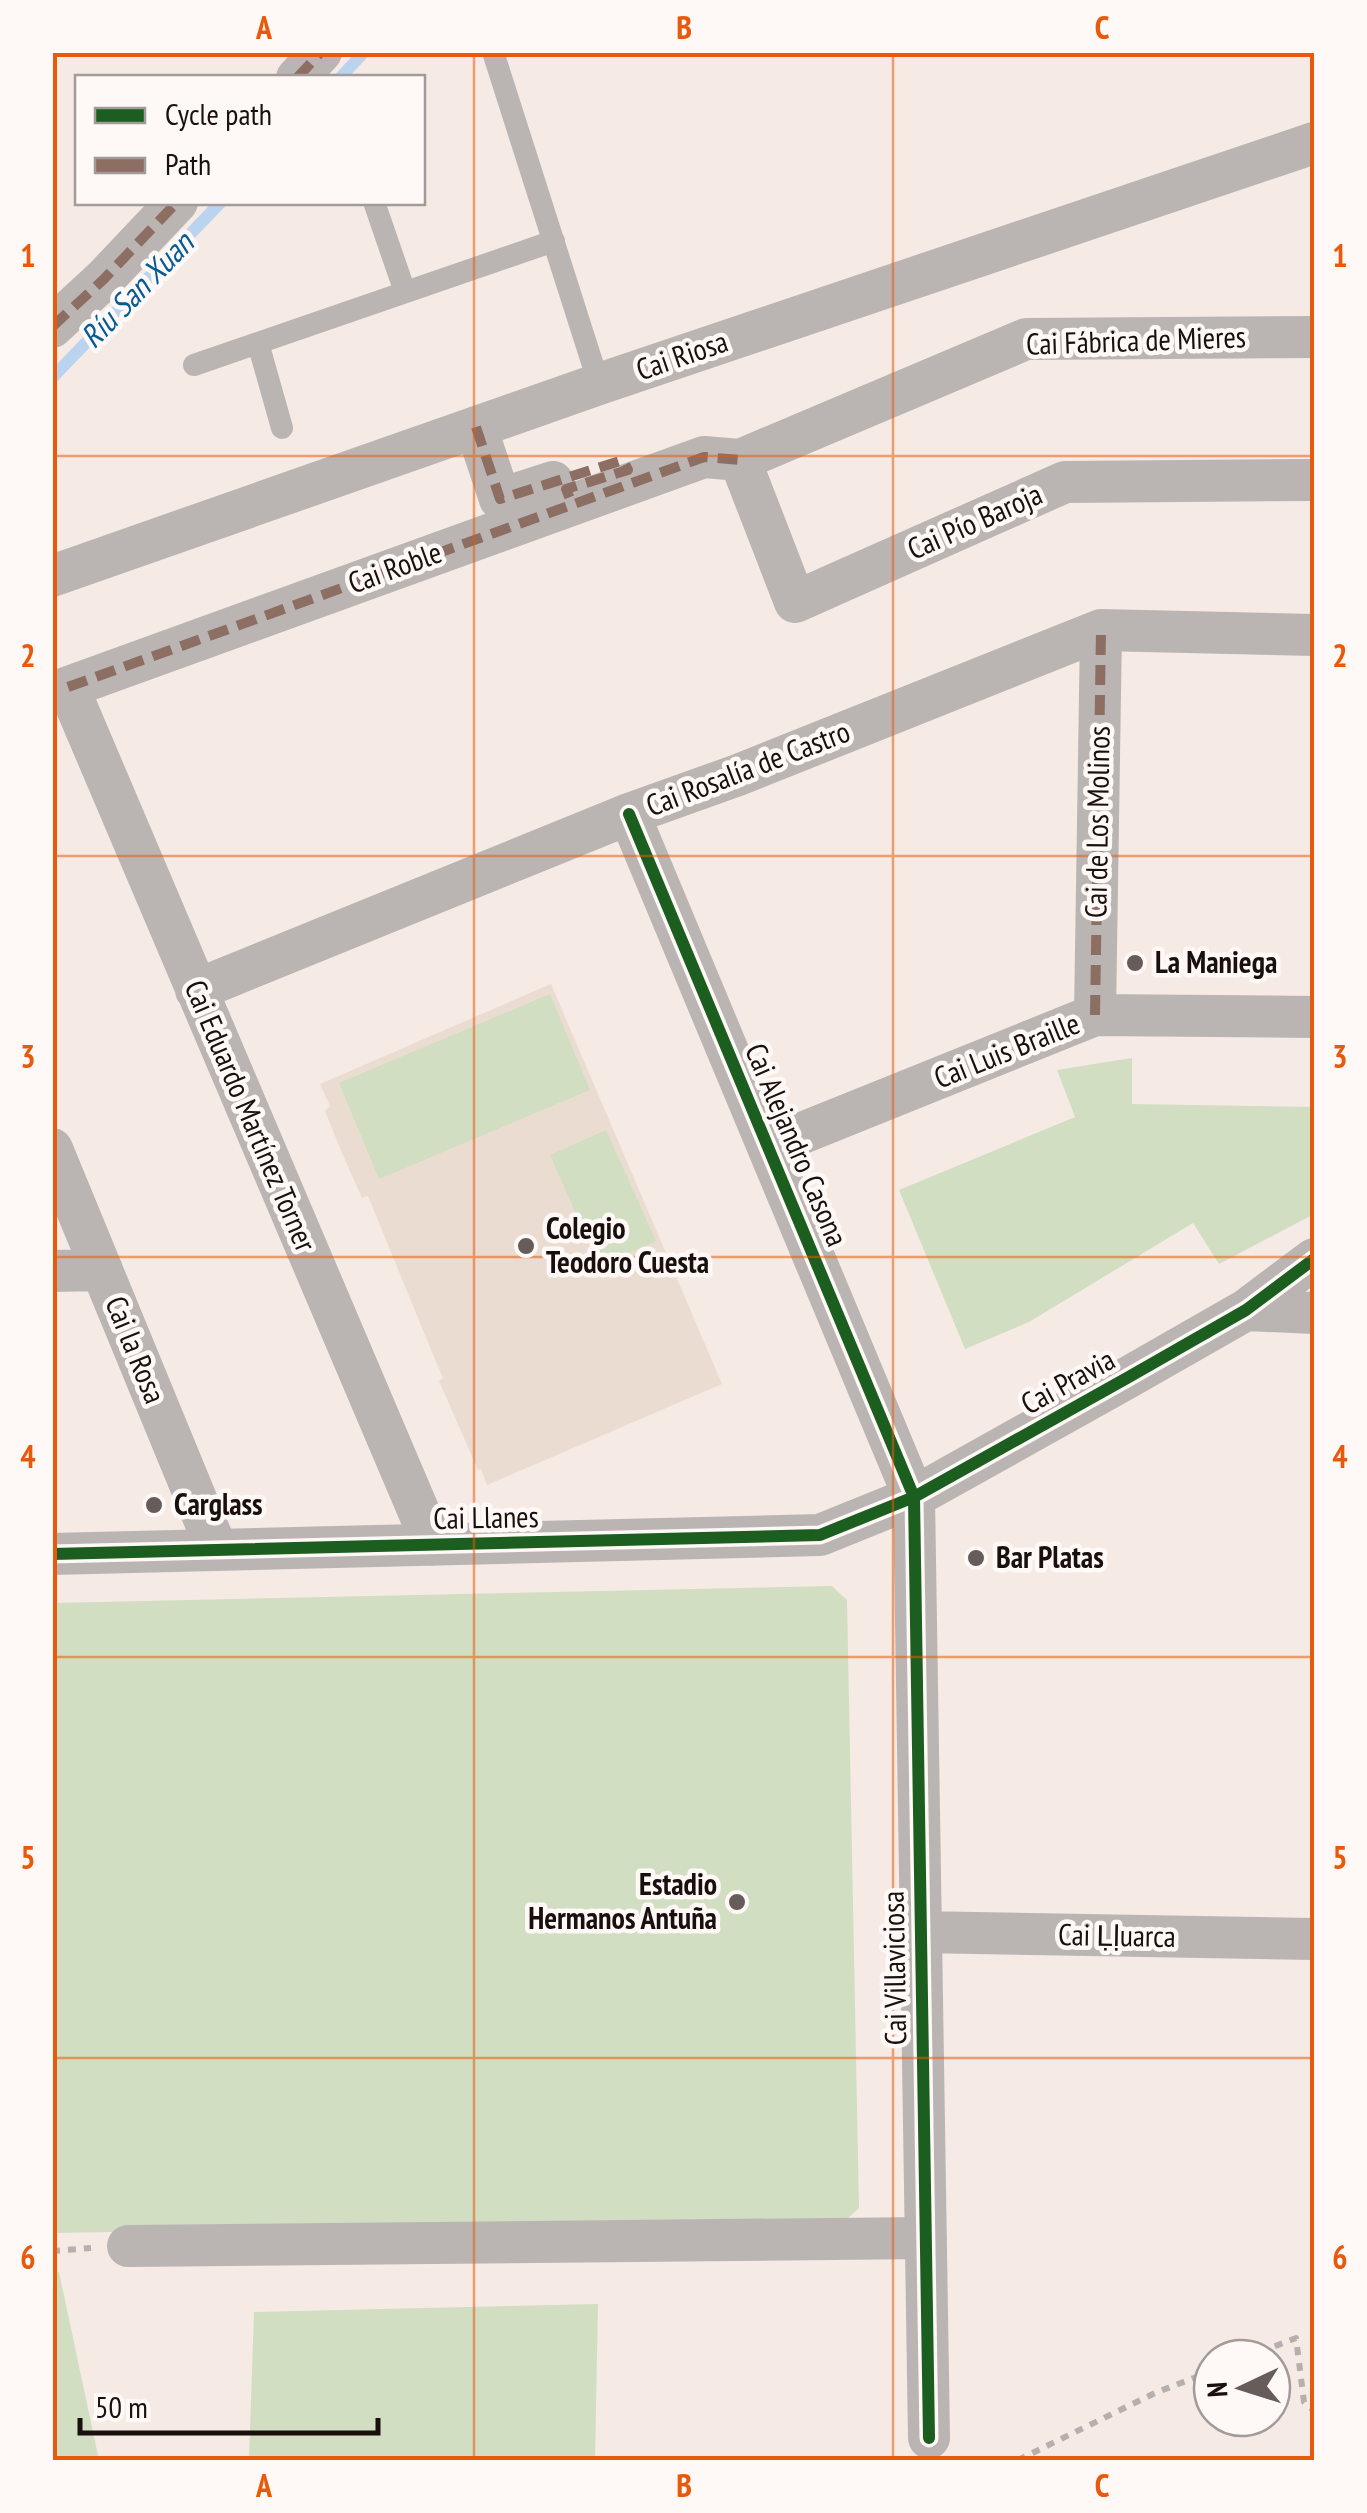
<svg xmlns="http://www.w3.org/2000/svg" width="1367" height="2513" font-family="'PT Sans Narrow',sans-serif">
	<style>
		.education { fill: #ebdcd1 }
		.green { fill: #d1dec1 }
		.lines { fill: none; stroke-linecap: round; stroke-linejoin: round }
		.stream { stroke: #bad4ef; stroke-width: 12 }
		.path { stroke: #b5afad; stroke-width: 6; stroke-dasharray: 8 8; stroke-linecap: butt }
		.lane { stroke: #bab5b3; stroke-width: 22 }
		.street { stroke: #bab5b3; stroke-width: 42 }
		.quiet { stroke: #8d6e63; stroke-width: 10; stroke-dasharray: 20 10; stroke-linecap: butt }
		.cycleway-casing { stroke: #fef8f6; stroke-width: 19 }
		.cycleway { stroke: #1b5e20; stroke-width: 12 }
		.grid { fill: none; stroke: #e8590c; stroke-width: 2.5; stroke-opacity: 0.55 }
		.poi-dot { fill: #665c59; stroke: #fef8f6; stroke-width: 4 }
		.labels { text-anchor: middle; stroke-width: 9; stroke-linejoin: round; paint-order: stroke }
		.street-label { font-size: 30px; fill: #19100d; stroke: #fef8f6 }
		.poi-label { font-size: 30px; font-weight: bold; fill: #19100d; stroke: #fef8f6; text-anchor: start }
		.water-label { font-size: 32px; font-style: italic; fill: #045b95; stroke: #fef8f6 }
		.neatline { fill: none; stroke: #e8590c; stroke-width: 4 }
		.grid-label { font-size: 32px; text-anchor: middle; font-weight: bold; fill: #e8590c }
	</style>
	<rect width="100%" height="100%" fill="#f6eae5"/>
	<!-- education -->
	<path class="education" d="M551,984L722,1384L487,1485L481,1469L478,1470L439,1381L443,1378L436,1362L368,1196L362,1198L342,1153L325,1111L330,1106L320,1084Z"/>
	<!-- green -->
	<path class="green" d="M550,994L590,1090L379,1179L339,1083Z
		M1132,1058V1104L1314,1107V1214L1219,1264L1193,1223L1029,1322L965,1349L899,1190L1075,1117L1057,1070Z
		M606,1130L656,1241L599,1266L550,1155Z
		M832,1586L847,1600L859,2208L846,2220L53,2233L52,1603Z
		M59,2272L99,2460H53L52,2273Z
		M598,2304L595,2459L637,2456V2460H242L249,2458L254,2312Z"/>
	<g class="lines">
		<!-- stream -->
		<path class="stream" d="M340,78L364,52
			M52,378L221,202"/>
		<!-- path -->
		<path class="path" d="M52,2251L91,2248
			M1245,2358L1296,2338L1304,2402L1314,2411
			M1018,2460L1155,2393L1212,2371"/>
		<!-- lane -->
		<path class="lane" d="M493,52L599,384
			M374,202L405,292
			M258,343L282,428
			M194,365L554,241"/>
		<!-- street -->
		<path class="street" d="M297,78L321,52
			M52,327L104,279L177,202
			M476,427L500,499L553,482
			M740,460L795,602L1065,482L1314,480
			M52,576L599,384L1314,143
			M68,687L433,1545
			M52,693L704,457L740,460L1026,339L1314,337
			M629,814L914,1497L929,2438
			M196,990L629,814L738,775L1101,630L1314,635
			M1095,1015L1101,630
			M770,1146L1095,1015L1314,1017
			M52,1149L217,1550
			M52,1271L102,1270
			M1246,1310L1314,1313
			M52,1554L820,1535L914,1497L1127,1378L1246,1310L1314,1259
			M919,1932L1314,1939
			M128,2246L926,2238"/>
		<!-- quiet -->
		<path class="quiet" d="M297,78L321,52
			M52,327L104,279L177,202
			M476,427L500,499L623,460L628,470L566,489L572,504
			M68,687L704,457L740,460
			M1095,1015L1101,630"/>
		<defs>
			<path id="cycleway" d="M629,814L914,1497L929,2438
				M52,1554L820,1535L914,1497L1127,1378L1246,1310L1314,1259"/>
		</defs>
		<!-- cycleway casing -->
		<use href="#cycleway" class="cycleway-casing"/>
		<!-- cycleway -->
		<use href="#cycleway" class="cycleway"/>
	</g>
	<!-- grid -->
	<path class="grid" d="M474,52V2460M893,52V2460M52,456H1314M52,856H1314M52,1257H1314M52,1657H1314M52,2058H1314"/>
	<!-- markers -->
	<g class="poi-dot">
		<circle cx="1135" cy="963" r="10"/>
		<circle cx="526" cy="1246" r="10"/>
		<circle cx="154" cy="1505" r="10"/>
		<circle cx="976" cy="1558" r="10"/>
		<circle cx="737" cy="1902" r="10"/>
	</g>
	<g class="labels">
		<!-- street labels -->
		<g class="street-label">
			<text transform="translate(1136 341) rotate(-2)" y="10">Cai Fábrica de Mieres</text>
			<text transform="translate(682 356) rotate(-19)" y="10">Cai Riosa</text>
			<text transform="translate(975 522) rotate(-24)" y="10">Cai Pío Baroja</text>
			<text transform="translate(395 568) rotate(-20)" y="10">Cai Roble</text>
			<text transform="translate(748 769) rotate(-21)" y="10">Cai Rosalía de Castro</text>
			<text transform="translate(1098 822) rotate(-89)" y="10">Cai de Los Molinos</text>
			<text transform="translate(1007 1051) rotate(-22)" y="10">Cai Luis Braille</text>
			<text transform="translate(250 1116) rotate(67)" y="10">Cai Eduardo Martínez Torner</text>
			<text transform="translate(796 1145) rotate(67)" y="10">Cai Alejandro Casona</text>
			<text transform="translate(135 1350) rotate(68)" y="10">Cai la Rosa</text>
			<text transform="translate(1068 1382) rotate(-29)" y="10">Cai Pravia</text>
			<text transform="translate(486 1518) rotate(-1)" y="10">Cai Llanes</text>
			<text transform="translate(1117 1936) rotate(1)" y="10">Cai Ḷḷuarca</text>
			<text transform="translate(895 1968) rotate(-91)" y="10">Cai Villaviciosa</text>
		</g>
		<!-- poi labels -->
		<g class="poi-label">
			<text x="1155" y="973">La Maniega</text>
			<text x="546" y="1239">Colegio<tspan x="546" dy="34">Teodoro Cuesta</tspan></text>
			<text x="174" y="1515">Carglass</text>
			<text x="996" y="1568">Bar Platas</text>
			<text x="717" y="1895" text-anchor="end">Estadio<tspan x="717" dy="34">Hermanos Antuña</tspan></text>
		</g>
		<!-- water labels -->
		<g class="water-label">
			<text transform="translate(137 290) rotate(-46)" y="11">Ríu San Xuan</text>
		</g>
	</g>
	<!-- border -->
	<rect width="1367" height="2513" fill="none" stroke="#fef8f6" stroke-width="110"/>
	<!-- legend -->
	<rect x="75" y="75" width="350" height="130" fill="#fef8f6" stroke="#a29b99" stroke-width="2.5"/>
	<rect x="95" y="108" width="50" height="15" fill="#1b5e20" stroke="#a29b99" stroke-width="2.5"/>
	<text x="165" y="125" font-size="30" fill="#19100d">Cycle path</text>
	<rect x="95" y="158" width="50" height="15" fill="#8d6e63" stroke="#a29b99" stroke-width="2.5"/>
	<text x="165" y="175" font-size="30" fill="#19100d">Path</text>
	<!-- north arrow -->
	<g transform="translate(1242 2388) rotate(266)"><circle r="48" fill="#fef8f6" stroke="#a29b99" stroke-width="2.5"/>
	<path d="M0-8L18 38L0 25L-18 38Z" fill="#665c59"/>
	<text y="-15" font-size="28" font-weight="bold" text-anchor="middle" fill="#19100d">N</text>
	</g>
	<!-- scale -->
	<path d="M80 2418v15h298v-15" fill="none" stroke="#19100d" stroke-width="5"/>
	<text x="95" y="2418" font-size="30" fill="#19100d" stroke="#fef8f6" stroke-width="8" paint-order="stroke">50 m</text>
	<rect x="55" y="55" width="1257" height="2403" class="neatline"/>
	<g class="grid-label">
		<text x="264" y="39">A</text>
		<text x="684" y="39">B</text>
		<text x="1102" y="39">C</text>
		<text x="28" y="267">1</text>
		<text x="1340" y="267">1</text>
		<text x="28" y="667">2</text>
		<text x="1340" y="667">2</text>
		<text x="28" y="1068">3</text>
		<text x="1340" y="1068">3</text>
		<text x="28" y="1468">4</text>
		<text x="1340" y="1468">4</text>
		<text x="28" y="1869">5</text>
		<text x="1340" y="1869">5</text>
		<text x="28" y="2269">6</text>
		<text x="1340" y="2269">6</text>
		<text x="264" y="2497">A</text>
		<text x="684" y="2497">B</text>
		<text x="1102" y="2497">C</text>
	</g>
</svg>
